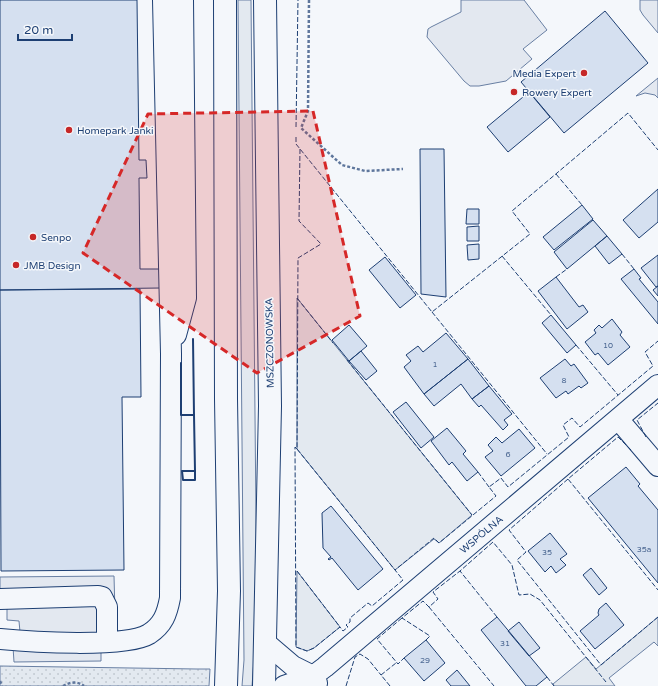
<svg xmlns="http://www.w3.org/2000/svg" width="658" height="686" font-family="'Varela Round',sans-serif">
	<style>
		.grass { fill: #e3e9f0; stroke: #687fa3 }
		.park { fill: url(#park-dots); stroke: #687fa3 }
		.parking { fill: #e3e8f0; stroke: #687fa3 }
		.building { fill: #d5e0f0; stroke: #1d3f73 }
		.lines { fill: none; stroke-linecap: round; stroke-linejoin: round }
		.minor-casing { stroke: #1d3f73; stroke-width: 22 }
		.major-casing { stroke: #1d3f73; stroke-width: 24 }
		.path { stroke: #5e769c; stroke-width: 2.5; stroke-dasharray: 3 2; stroke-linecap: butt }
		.minor { stroke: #f4f7fb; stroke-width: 20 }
		.major { stroke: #f4f7fb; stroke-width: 22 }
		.fence { stroke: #1d3f73; stroke-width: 1; stroke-dasharray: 5 2; stroke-linecap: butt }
		.wall { stroke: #1d3f73; stroke-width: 2 }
		.marked { fill: #d62828; fill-opacity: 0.2; stroke: #d62828; stroke-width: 3; stroke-dasharray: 8 5; stroke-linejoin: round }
		.poi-dot { fill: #c62828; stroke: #f4f7fb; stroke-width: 1.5 }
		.labels { text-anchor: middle; stroke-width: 3; stroke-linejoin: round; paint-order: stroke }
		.number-label { font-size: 8px; fill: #4b6792 }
		.poi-label { font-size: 10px; fill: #1d3f73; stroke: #f4f7fb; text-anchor: start }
		.street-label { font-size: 10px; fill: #1d3f73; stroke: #f4f7fb }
	</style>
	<defs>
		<pattern id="park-dots" width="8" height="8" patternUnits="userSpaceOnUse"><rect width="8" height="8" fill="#e3e9f0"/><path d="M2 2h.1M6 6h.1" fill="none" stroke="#c2c9d1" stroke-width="1.8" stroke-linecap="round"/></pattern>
	</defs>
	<rect width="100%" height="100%" fill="#f4f7fb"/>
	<!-- grass -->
	<path class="grass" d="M238,0H251L257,621L252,686H242L244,660Z
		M297,298L472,515L439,543L434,539L395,570L297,449Z
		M297,571L340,627L314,648L307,651L296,647Z
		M658,617V646L654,642L609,678L615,686H554L553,684L586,657L596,669Z"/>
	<!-- park -->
	<path class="park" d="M0,666L197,669H210L209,686H0Z"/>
	<!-- parking -->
	<path class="parking" d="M461,0H524L547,30L523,49L532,59L506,81L479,86H470L464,81L427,37L428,29L431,27L461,12Z
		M640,0H658V33L643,15L640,10Z
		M658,78V98L655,95L645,93L636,96Z
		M114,576L116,649H101V661L14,662L12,632H20L19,621L7,620V591H0V577Z"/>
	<!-- building -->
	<path class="building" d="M0,0H137L139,160H146L147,178H139L140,269H161V288L0,290Z
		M605,11L648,63L564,133L521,82Z
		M529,92L550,117L508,152L487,127Z
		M420,149H444L446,297L421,294Z
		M658,189V222L639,238L623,220Z
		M582,205L593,219L554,250L543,237Z
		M467,209H479V224H466Z
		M593,220L607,236L567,269L554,252Z
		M479,226V241H467V227Z
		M607,236L622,254L609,264L595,246Z
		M479,244V259L468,260L467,245Z
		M658,255V286L656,287L641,268Z
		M385,257L416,295L400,308L369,270Z
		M634,269L641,278L639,279L658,302V324L621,279Z
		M556,277L579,307L583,305L588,312L567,329L538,291Z
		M658,286V296L653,290Z
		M140,289L141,397H122L124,570L1,571L0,290Z
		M551,315L576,345L567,353L542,323Z
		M612,319L622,332L620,335L630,347L608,365L598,353L595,355L585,342L596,333L594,330L599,325L602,328Z
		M349,325L367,346L349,361L332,340Z
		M446,333L468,359L424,394L404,367L411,361L406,355L418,346L423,352Z
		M361,351L377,371L366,380L349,361Z
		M468,359L489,386L472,399L461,384L434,406L424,394Z
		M565,359L571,366L574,364L588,383L581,388L579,386L568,394L566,391L556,398L540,378Z
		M489,386L512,414L504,420L508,425L503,430L481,405L479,407L472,399Z
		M406,402L434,437L421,448L393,412Z
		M447,428L466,451L463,454L478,472L467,481L452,462L449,465L431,441Z
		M519,429L535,448L501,476L485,457L493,451L488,445L496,437L502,443Z
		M626,467L640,484L638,486L658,510V583L588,498Z
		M331,506L383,569L358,590L332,558L329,560L328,559L331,557L323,548L322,513Z
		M550,533L567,554L560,559L566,565L556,573L551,566L545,572L528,551Z
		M591,568L607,588L599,595L583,575Z
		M606,603L624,625L595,649L580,631L599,615L598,613L599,609Z
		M497,617L547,677L536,686H526L481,630Z
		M519,622L540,648L529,656L508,631Z
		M426,640L445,663L424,681L404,658Z
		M457,670L470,686H451L446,680Z"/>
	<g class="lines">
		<defs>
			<path id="minor" d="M176,335L186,298L183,0
				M618,419L658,466
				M0,599L98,596L102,597L107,607V642
				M0,639C29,642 126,648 149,634C163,625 167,614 170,598L171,354L163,0
				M266,643L293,666L313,676L317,683
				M284,686L313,676L325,667L658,385"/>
			<path id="major" d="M225,0L226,399L229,591L226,686
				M264,686L270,406L265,0"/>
		</defs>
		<!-- minor casing -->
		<use href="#minor" class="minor-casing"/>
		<!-- major casing -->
		<use href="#major" class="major-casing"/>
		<!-- path -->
		<path class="path" d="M309,0L308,111L301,128L342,165L365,171L403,169
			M0,681L2,686
			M63,686C70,682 78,681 84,686"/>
		<!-- minor -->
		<use href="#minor" class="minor"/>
		<!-- major -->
		<use href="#major" class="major"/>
		<!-- fence -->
		<path class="fence" d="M296,127L298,0
			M296,137V144L432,312L530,234L512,211L628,113L658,150
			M300,149L299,221L321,244L298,258L297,449L295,447L296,647L307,651L314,648L340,627L343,631L348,627L346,625L350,622V618L368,603L372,606L403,580L395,570L434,538L439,543L496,496L489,487L501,478L508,487L569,437L563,425L572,418L580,427L653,366L645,352L658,341
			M556,174L582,205
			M622,254L634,269
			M502,256L551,315
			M556,277L567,269
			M297,298L333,343
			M432,312L547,454
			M576,345L618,395
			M347,360L472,515
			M646,437L637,420L658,403
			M297,449L395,570
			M631,450L618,437L568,479L658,590
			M478,472L489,487
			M568,479L509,530L526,552L517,560L601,665L658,617
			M297,571L340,627
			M429,607L494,686
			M497,617L460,571L493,542L512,565L519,595L530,594L540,600L606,682
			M402,618L377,639L398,664L404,658
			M426,640L430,636L402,618L423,601L429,607L438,599L433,592L460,571
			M547,677L554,686
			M346,686L355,657L360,654L368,659L381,675
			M390,686L381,675L396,663"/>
		<!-- wall -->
		<path class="wall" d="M181,363V415H194L193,339
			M194,415L195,471
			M182,471H195V480H183Z"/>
	</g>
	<!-- marked area -->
	<path class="marked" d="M313,111L360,316L257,373L83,253L148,114Z"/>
	<!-- markers -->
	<g class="poi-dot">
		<circle cx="584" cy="73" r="4"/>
		<circle cx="514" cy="92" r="4"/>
		<circle cx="69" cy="130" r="4"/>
		<circle cx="33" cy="237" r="4"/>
		<circle cx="16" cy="265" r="4"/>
	</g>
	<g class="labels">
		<!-- number labels -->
		<g class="number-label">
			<text x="608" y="348">10</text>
			<text x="435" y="367">1</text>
			<text x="564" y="383">8</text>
			<text x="508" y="457">6</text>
			<text x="644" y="552">35a</text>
			<text x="547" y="555">35</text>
			<text x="505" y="646">31</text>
			<text x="425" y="663">29</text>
		</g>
		<!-- poi labels -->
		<g class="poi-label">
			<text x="576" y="77" text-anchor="end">Media Expert</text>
			<text x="522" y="96">Rowery Expert</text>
			<text x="77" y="134">Homepark Janki</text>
			<text x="41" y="241">Senpo</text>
			<text x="24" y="269">JMB Design</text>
		</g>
		<!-- street labels -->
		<g class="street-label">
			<text transform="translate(269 343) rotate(-91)" y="4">MSZCZONOWSKA</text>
			<text transform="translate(481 534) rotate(-40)" y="4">WSPÓLNA</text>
		</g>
	</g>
	<!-- scale -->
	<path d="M18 34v6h54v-6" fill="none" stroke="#1d3f73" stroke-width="2"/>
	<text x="24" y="34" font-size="12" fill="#1d3f73" stroke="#f4f7fb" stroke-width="3" paint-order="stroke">20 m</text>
</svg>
